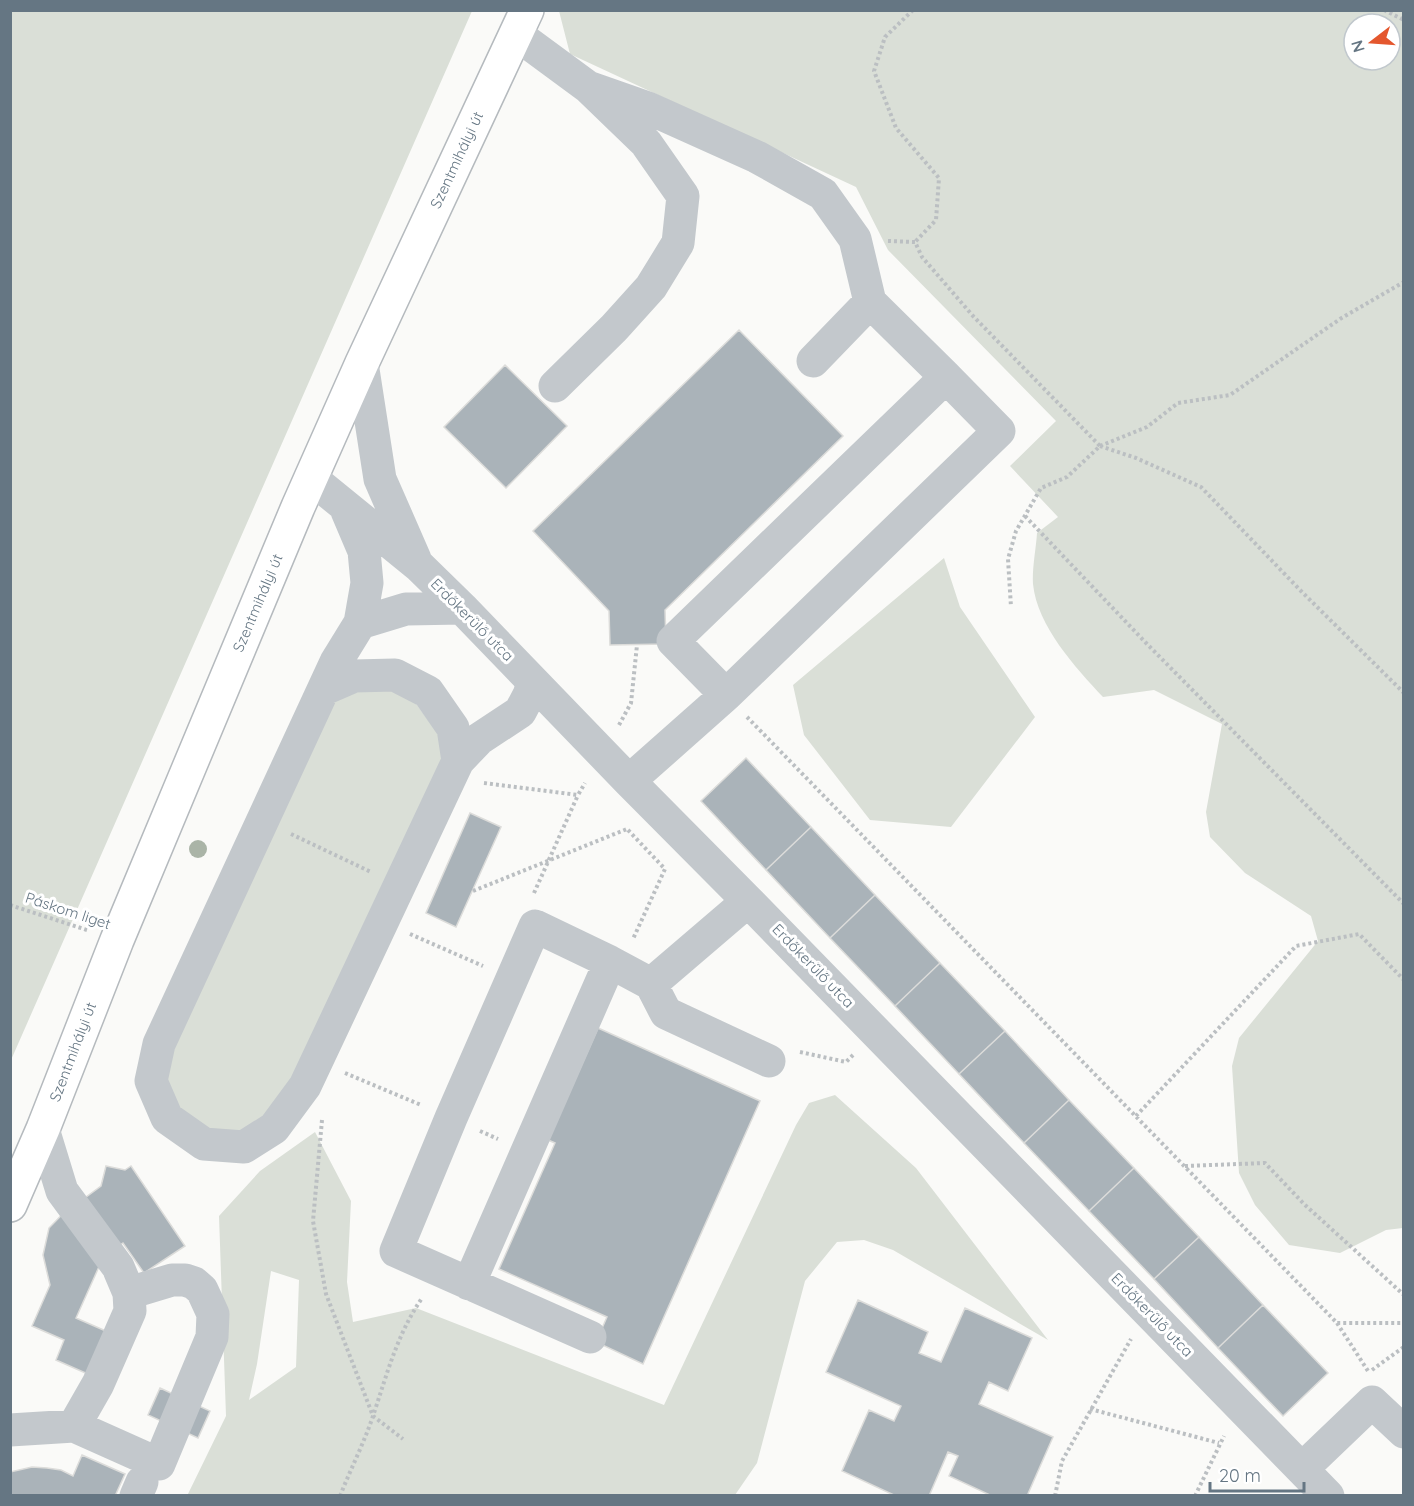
<svg xmlns="http://www.w3.org/2000/svg" width="1414" height="1506" font-family="Quicksand,sans-serif">
	<style>
		.green { fill: #dadfd7; fill-rule: evenodd }
		.building { fill: #aab3b9; stroke: #dcdcda; stroke-width: 1.5 }
		.lines { fill: none; stroke-linecap: round; stroke-linejoin: round }
		.major-casing { stroke: #b5babe; stroke-width: 36 }
		.path { stroke: #bbbfc2; stroke-width: 4; stroke-dasharray: 3 3; stroke-linecap: butt }
		.minor { stroke: #c3c8cc; stroke-width: 33 }
		.major { stroke: #fff; stroke-width: 33 }
		.tree { fill: #aab4a7 }
		.labels { text-anchor: middle; stroke-width: 6; stroke-linejoin: round; paint-order: stroke }
		.street-label { font-size: 15px; fill: #657683; stroke: #fff }
	</style>
	<rect width="100%" height="100%" fill="#fafaf8"/>
	<!-- green -->
	<path class="green" d="M10,11H472L11,1060H10Z
		M559,11H1403V1228L1386,1230L1340,1253L1289,1245L1255,1205L1239,1173L1232,1066L1239,1038L1318,941L1311,916L1245,873L1210,837L1206,812L1222,724L1154,690L1103,697C1076,668 1037,626 1033,584C1032,568 1036,549 1037,533L1058,517L1010,466L1056,421L888,250L856,187L570,54ZM1354,24H1390V60H1354Z
		M944,558L960,607L1035,717L951,827L870,820L804,735L793,685Z
		M395,675L458,761L305,1086L244,1147L167,1118L159,1044L324,689Z
		M835,1095L916,1168L1048,1340L893,1250L864,1240L837,1242L805,1281L757,1463L735,1495L187,1496L226,1416L219,1216L260,1171L315,1132L351,1201L347,1282L353,1322L416,1308L664,1405L796,1125L809,1103ZM271,1271L299,1280L296,1367L249,1400L257,1364Z"/>
	<!-- building -->
	<path class="building" d="M739,330L843,436L665,610L666,644L610,645L609,611L533,531Z
		M505,365L567,426L506,488L444,427Z
		M746,758L811,827L766,870L701,801Z
		M470,813L501,827L456,927L426,913Z
		M811,827L875,895L830,938L766,870Z
		M875,895L940,963L895,1006L830,938Z
		M940,963L1005,1031L959,1074L895,1006Z
		M598,1028L760,1101L643,1364L596,1342L607,1317L499,1269L555,1143L548,1140Z
		M1005,1031L1069,1100L1024,1143L959,1074Z
		M1069,1100L1134,1168L1089,1211L1024,1143Z
		M106,1166L125,1170L131,1166L185,1246L144,1273L123,1243L111,1251L78,1203L101,1186Z
		M1134,1168L1199,1237L1154,1279L1089,1211Z
		M82,1194L102,1260L76,1318L108,1332L90,1375L56,1360L64,1340L32,1326L50,1285L43,1255L49,1228Z
		M1199,1237L1263,1305L1218,1348L1154,1279Z
		M858,1300L928,1332L919,1353L941,1362L965,1308L1032,1338L1008,1391L989,1382L979,1404L1053,1437L1027,1496H992L949,1476L958,1456L948,1452L929,1496H896L842,1471L869,1410L894,1421L901,1406L826,1372Z
		M1263,1305L1328,1373L1283,1416L1218,1348Z
		M160,1388L210,1411L198,1438L148,1415Z
		M82,1455L125,1474L115,1496H10V1472L32,1467L47,1468L61,1470L73,1476Z"/>
	<g class="lines">
		<defs>
			<path id="major" d="M10,1205L43,1129L117,940L298,507L362,363L527,10"/>
		</defs>
		<!-- major casing -->
		<use href="#major" class="major-casing"/>
		<!-- path -->
		<path class="path" d="M913,10L885,37L874,71L896,128L939,178L936,220L915,242
			M1384,10L1404,20
			M888,241L915,242L922,257L973,316L1100,446L1067,477L1041,488L1016,531L1008,559L1011,607
			M1100,446L1136,458L1201,487L1301,591L1404,693
			M1100,446L1147,427L1178,403L1230,395L1340,319L1404,282
			M1025,516L1147,644L1404,904
			M747,717L1337,1323H1404
			M619,725L631,703L637,645
			M484,783L578,795L585,783
			M628,830L665,869L633,939
			M291,834L371,872
			M473,891L627,829
			M534,893L578,795
			M10,905L87,930
			M410,934L483,966
			M800,1052L846,1062L854,1054
			M345,1073L421,1105
			M1136,1116L1296,946L1359,934L1404,980
			M322,1120L313,1221L326,1294L373,1416L403,1439
			M480,1131L498,1139
			M1185,1166L1265,1163L1304,1204L1404,1295
			M1337,1323L1368,1371
			M1372,1370L1404,1347
			M1090,1409L1219,1443
			M340,1496C351,1468 365,1441 374,1413C388,1371 397,1335 422,1298
			M1055,1496L1062,1461L1131,1339
			M1195,1496L1224,1436"/>
		<!-- minor -->
		<path class="minor" d="M516,34L588,87L646,143L683,196L678,243L651,287L614,328L555,386
			M588,87L648,108L757,157L823,194L855,239L870,302L946,377
			M813,361L870,302
			M362,363L380,479L415,559
			M311,478L419,566L462,608L629,781L748,901L1328,1496
			M347,511L364,551L367,583L360,623L336,662L159,1044L151,1081L167,1118L204,1144L244,1147L274,1128L305,1086L458,761L479,739L520,712L529,695L533,682
			M360,623L406,609L462,608
			M324,689L354,676L395,675L428,692L453,728L458,761
			M629,781L726,695L999,431L946,377L673,641L726,695
			M651,984L666,1013L769,1061
			M43,1129L62,1191L118,1267L129,1293L130,1311L98,1384L74,1426
			M469,1284L610,962
			M590,1337L396,1251L451,1118L535,926L610,962L651,984L748,901
			M10,1430L74,1426L159,1464L212,1337L213,1314L202,1290L194,1283L185,1280H172L129,1293
			M1302,1469L1372,1402L1404,1432
			M136,1496L142,1482"/>
		<!-- major -->
		<use href="#major" class="major"/>
	</g>
	<!-- trees -->
	<circle class="tree" cx="198" cy="849" r="9"/>
	<g class="labels">
		<!-- street labels -->
		<g class="street-label">
			<text transform="translate(457 160) rotate(-65)" y="5">Szentmihályi út</text>
			<text transform="translate(258 603) rotate(-67)" y="5">Szentmihályi út</text>
			<text transform="translate(472 620) rotate(45)" y="5">Erdőkerülő utca</text>
			<text transform="translate(68 911) rotate(18)" y="5">Páskom liget</text>
			<text transform="translate(813 966) rotate(46)" y="5">Erdőkerülő utca</text>
			<text transform="translate(73 1052) rotate(-69)" y="5">Szentmihályi út</text>
			<text transform="translate(1152 1315) rotate(46)" y="5">Erdőkerülő utca</text>
		</g>
	</g>
	<!-- border -->
	<rect width="1414" height="1506" fill="none" stroke="#657683" stroke-width="24"/>
	<!-- north arrow -->
	<g transform="translate(1372 42) rotate(253)"><circle r="28" fill="#ffffff" stroke="#c1c8cd" stroke-width="1.5"/>
	<path d="M0-4.5L10 22L0 15L-10 22Z" fill="#e4572e"/>
	<text y="-9" font-size="16" font-weight="bold" text-anchor="middle" fill="#657683">N</text>
	</g>
	<!-- scale -->
	<path d="M1210 1482v9h94v-9" fill="none" stroke="#657683" stroke-width="3"/>
	<text x="1219" y="1482" font-size="18" fill="#657683" stroke="#ffffff" stroke-width="4.5" paint-order="stroke">20 m</text>
</svg>
